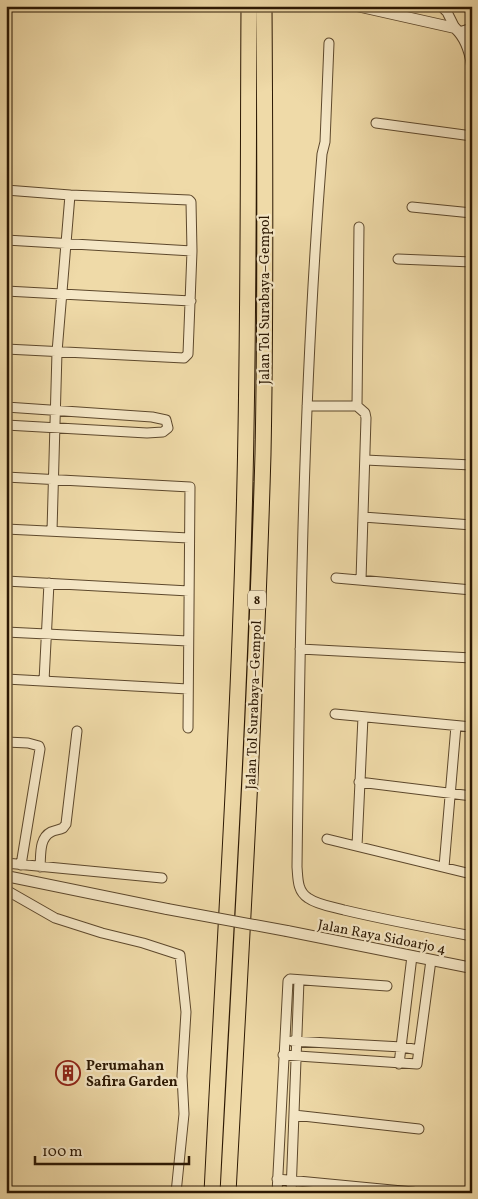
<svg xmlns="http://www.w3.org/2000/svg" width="478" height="1199" font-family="Vollkorn,serif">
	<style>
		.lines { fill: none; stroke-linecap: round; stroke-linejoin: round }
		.minor-casing { stroke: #5d482c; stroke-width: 11 }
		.tertiary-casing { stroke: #5d482c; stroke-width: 12 }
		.motorway-casing { stroke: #2c1803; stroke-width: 17 }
		.minor { stroke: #f5e7c6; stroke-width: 9 }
		.tertiary { stroke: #f5e7c6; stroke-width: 10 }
		.motorway { stroke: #efdaa8; stroke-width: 15 }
		.tertiary-bridge-casing { stroke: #5d482c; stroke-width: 12; stroke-linecap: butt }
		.tertiary-bridge { stroke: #f5e7c6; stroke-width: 10 }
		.labels { text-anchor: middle; stroke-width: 4.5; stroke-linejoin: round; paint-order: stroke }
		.shield { fill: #f5e7c6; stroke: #68563e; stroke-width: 1 }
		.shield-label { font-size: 12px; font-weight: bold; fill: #2c1803 }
		.street-label { font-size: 14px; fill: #2c1803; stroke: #f5e7c6 }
		.poi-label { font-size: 14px; font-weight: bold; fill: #2c1803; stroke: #f5e7c6; text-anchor: start }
	</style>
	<rect width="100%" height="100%" fill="#efdaa8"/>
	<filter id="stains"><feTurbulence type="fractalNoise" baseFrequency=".004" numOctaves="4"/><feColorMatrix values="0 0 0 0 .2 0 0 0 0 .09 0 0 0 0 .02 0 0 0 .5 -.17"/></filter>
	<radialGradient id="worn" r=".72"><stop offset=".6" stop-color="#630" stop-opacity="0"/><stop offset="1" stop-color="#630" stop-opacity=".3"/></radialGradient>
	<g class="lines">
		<defs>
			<path id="minor" d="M441,6L447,12L455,28
				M459,32L472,28
				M329,43L325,142L322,154C303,391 300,629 297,867C298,878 297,891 308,898C318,905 333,907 344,910C386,920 429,928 472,936
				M376,123L472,136
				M6,190L70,195
				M412,207L472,213
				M6,240L192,251
				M398,259L472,262
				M6,291L191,301
				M6,349L184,358L188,354L192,251L191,202L189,200L70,195L57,352L52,531
				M307,406H357L365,413L366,418L361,580
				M357,406L359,227
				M6,407L152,417L166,420L168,428L163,432L147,433L6,425
				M365,460L472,465
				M6,477L190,487L188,728
				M363,517L472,525
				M6,529L189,538
				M336,578L472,590
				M6,581L189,591
				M6,632L188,641
				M300,649L472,658
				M6,679L188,689
				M44,681L49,583
				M335,714L472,727
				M6,742L28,743L39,746L40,749L21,865
				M359,782L472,796
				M327,839L467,873
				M357,846L363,717
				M6,863L162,878
				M40,867C41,855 39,838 51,832C55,830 59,830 63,828L66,824L77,731
				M444,867L456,726
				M6,890L55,918L102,933L143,943L180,955L186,1012L182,1076L184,1114L176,1193
				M292,1041L402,1047L419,1050
				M283,1055L417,1064L431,960
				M399,1064L412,956
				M294,1115L419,1129
				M277,1179L413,1192
				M277,1193L288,981L290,979L387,986
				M291,1193L299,980"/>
			<path id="tertiary" d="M357,6L455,28C465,37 470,52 472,65
				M6,876L167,909
				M287,931L472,968"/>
			<path id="motorway" d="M212,1193C223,968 238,744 244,519C249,348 248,177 249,6
				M228,1193C241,947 256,700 263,454C266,305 265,155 264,6"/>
		</defs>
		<!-- minor casing -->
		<use href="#minor" class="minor-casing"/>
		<!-- tertiary casing -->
		<use href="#tertiary" class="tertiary-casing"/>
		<!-- motorway casing -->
		<use href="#motorway" class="motorway-casing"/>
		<!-- minor -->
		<use href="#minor" class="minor"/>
		<!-- tertiary -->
		<use href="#tertiary" class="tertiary"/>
		<!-- motorway -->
		<use href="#motorway" class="motorway"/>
		<defs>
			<path id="tertiary-bridge" d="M167,909L287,931"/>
		</defs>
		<!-- tertiary-bridge casing -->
		<use href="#tertiary-bridge" class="tertiary-bridge-casing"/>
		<!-- tertiary-bridge -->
		<use href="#tertiary-bridge" class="tertiary-bridge"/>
	</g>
	<!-- icons -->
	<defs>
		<symbol id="building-ring" viewBox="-11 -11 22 22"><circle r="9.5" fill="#f5e7c6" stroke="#8f2418" stroke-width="1.5"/><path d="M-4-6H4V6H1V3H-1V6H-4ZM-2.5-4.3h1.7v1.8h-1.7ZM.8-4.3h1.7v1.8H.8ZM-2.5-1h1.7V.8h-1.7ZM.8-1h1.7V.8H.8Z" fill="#8f2418"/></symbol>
	</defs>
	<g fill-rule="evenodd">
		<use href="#building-ring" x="54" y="1059" width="28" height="28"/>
	</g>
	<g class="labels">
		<!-- shield labels -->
		<rect class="shield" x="248" y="590.5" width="18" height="19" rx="4"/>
		<g class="shield-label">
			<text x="257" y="604">8</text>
		</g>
		<!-- street labels -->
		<g class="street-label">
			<text transform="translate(264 300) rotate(-90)" y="5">Jalan Tol Surabaya–Gempol</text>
			<text transform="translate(253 705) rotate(-88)" y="5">Jalan Tol Surabaya–Gempol</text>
			<text transform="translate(382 936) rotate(11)" y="5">Jalan Raya Sidoarjo 4</text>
		</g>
		<!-- poi labels -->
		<g class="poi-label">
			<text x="86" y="1070">Perumahan<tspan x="86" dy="16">Safira Garden</tspan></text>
		</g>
	</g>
	<!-- margin -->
	<rect width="478" height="1199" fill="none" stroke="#efdaa8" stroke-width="25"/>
	<rect x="8" y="8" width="463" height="1184" fill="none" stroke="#2c1803" stroke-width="2.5"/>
	<rect x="12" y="12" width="453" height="1174" fill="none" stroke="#2c1803"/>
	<!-- scale -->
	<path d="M35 1156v8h154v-8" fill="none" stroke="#2c1803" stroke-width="2.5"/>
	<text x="42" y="1156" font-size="15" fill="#2c1803" stroke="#f5e7c6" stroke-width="4" paint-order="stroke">100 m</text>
	<rect width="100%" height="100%" filter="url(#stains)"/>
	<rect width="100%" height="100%" fill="url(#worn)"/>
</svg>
